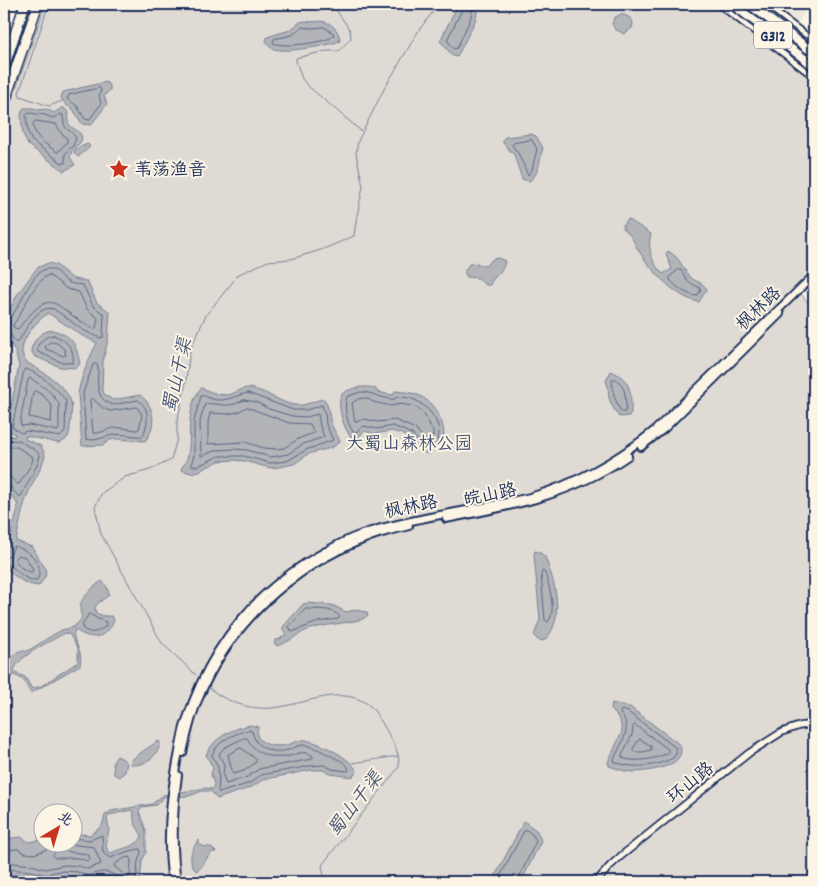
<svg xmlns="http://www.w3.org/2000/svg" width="818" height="886" font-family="Dekko,'LXGW WenKai TC',sans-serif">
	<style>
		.built { fill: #ece7dc }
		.green { fill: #dfdbd4; stroke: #7d8599; fill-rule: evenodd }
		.water { fill: #b2b4b8; stroke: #767f94; fill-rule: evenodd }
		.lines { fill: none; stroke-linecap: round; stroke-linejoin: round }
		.shore { stroke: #576482; stroke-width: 1 }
		.stream { stroke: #767f94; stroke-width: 1 }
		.minor-casing { stroke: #1b2f5e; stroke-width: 8 }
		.tertiary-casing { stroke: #1b2f5e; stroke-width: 9 }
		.secondary-casing { stroke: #1b2f5e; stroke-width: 10 }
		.trunk-casing { stroke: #1b2f5e; stroke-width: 11 }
		.motorway-casing { stroke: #1b2f5e; stroke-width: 12 }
		.minor { stroke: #fcf5e5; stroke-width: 4.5 }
		.tertiary { stroke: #fcf5e5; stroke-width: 5.5 }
		.secondary { stroke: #fcf5e5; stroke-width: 6 }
		.trunk { stroke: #fcf5e5; stroke-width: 8 }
		.motorway { stroke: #fcf5e5; stroke-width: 9 }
		.labels { text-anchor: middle; stroke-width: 4; stroke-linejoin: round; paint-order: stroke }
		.shield { fill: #fcf5e5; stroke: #5e6a86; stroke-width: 1 }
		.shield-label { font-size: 16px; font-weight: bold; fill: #1b2f5e }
		.poi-label { font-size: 18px; fill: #1b2f5e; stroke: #fcf5e5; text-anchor: start }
		.street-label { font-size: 18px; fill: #1b2f5e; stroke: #fcf5e5 }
		.park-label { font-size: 18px; fill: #425176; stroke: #fcf5e5 }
		.water-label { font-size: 19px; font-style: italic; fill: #485779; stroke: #fcf5e5 }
	</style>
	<rect width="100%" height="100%" fill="#fcf5e5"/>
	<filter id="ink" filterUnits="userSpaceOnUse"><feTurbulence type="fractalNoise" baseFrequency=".02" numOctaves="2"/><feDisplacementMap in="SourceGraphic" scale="10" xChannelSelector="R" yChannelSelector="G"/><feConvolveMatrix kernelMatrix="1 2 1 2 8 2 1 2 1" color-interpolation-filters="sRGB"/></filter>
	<g filter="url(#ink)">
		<!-- built -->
		<path class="built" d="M765,4H811L795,26Z"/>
		<!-- green -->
		<path class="green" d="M46,4H718L814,77V275L798,290L814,310V882H4V122ZM42,814H72V844H42Z"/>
		<!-- water -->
		<path class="water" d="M458,4L479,5L475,21L457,57L453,56L440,41Z
			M621,14L631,18L633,23L632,28L624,34L615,29L612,24L614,18Z
			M305,21C312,23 319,20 326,22C334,25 340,33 340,41C328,46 286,53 274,49C269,48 268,44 266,41L267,37L290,30L300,22Z
			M106,82L110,86V90L104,96L107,104L91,125L82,124L73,109L66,105L61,98L63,92Z
			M63,107L69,113L68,122L70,126C76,130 87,135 79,144C78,145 73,148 73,149C71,152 71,155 70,157L75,165L64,171L28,145L23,134L21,116L22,111L24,108H33L39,110L46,109L54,113Z
			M531,134L536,136L543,148C539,159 540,175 529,181L522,179L514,155L503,143V140L505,137Z
			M88,144L90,147L78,157L74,153L75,149Z
			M628,219L651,234C647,248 652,264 663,274L672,269L666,254L668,251C681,258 682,268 690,277C696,282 702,282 707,289L699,302C675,298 649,268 637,248C633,240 631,234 623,229V225Z
			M498,258L505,261C503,274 494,274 490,285H486L477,278L467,277L465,274V270L469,264L476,263L485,266L493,259Z
			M48,263L56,265L73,279L87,281L97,303L110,312L108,340L103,360L102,390L105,395L113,400L140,395C155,406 157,427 145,441L117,439L110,440L103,445L82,446L78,394C80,379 90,356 97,343L81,335L48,313C37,321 23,336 22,350C22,354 24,359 26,362C41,371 62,382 70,399C73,406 71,418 70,426C70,435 68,441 58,443L26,436L25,439L41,446L45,455C42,468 35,478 29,491C22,507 20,524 16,541L32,547L45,568L46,575L39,586C25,585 15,577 5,567L4,561L18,509L17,503L4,485V437L9,435L14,437L15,434L8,431L7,427L19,366L15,351L4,332V321L17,295L37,268Z
			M53,330C73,336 76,344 80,364L76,368L60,367L34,356L31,350C34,339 41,331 53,330Z
			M611,371C632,380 631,392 631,413L629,416L619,417C615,411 611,405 609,398C608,391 609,387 606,381Z
			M361,387H369L376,389L377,392L393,395L395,391C403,392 414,392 422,397C436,405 447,426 443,441L428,454L420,451L409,439L402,434L392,431L374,434L365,431L360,435L358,440L355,441C345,435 335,404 342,394C346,390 355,388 361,387Z
			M201,388C210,391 220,397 231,394C237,392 242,388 249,388C265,390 278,402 294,405C306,407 313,400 324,399C330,408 328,414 331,423C333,430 338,435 340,442L331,448L308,454L294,464L279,467L270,468L244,461L234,460L219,461L199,471L191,473L181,470L182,467C197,452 181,412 201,388Z
			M535,551L541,553L545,557C555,582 566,620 544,641L538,640L534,636L540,619L534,555Z
			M102,581L107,587L109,595L97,604L95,608L96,613L104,616H111L114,620C108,638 91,642 76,630L74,631C71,642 84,649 80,665L33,692H30C26,684 23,677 13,675L8,681L4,678V664L17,652L23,650L25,652C38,646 49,636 62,630C68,628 72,629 77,624C85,616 80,616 80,607C79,600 96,584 102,581ZM65,633L69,634L78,648V662L41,686L32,689L25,677L14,672C15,657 53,640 65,633Z
			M308,603L332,605L346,612L355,610L367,612L368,615L363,619C344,624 323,624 305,631C295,636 288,643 277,646L274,643L276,640L280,639L286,634L283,630V627L303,604Z
			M612,703L630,707L680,745C688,767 647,772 632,772C624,772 616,768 609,766L608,762L622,732L620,720L611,709Z
			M250,725L258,727C258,730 257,732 257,734C259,746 279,747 287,745C294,743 299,739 306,740C321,743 352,758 357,772L352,777L330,774L323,770H311L262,780L252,787L217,799L211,791H202L189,796L164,797L156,805L142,807L139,811L146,831V853L142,861L140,882H119L108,877L99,876L87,881L77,877L65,876L43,880L31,876L4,874V839L21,837L29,842L41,840H42V844H72L73,833L90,835L93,833L102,826L105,815L111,811L152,804L163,795L205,788L213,789L214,784L211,774L213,768L206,755C214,737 232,729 250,725ZM131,810L134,813C132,822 138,828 142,836C139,847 121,848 111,853L108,852L106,846L109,829L107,819L109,815Z
			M158,741L160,742C160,755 143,768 131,764L130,762C133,757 151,746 158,741Z
			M117,756L123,759L127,763L125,772L119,777L114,774L113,762Z
			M524,821L537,831L541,841L521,882H492Z
			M199,840V844L205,847H211L216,852H213C205,857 205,867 196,871C187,862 191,848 199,840Z"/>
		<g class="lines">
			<!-- shore -->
			<path class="shore" d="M463,4L462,10L447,40L454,49L457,48L470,20L474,4
				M302,27L311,28L324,27L333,33L334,36C323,43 285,48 273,43L274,39L292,35Z
				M100,88L101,90L99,96L101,104L89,120L85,119L77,106L67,99L69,95Z
				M29,113L45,115L53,118L61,114L63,115C64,134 69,126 76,138L73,146L69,149L65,154V163H62L32,141L28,132L26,116Z
				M36,121L56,124L61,133L67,138V142L59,151L57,152C46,144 34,138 33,124Z
				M532,140L537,149L532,170L528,175L518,153L512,145L514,143Z
				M678,270H681L688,282L700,288L701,290L697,296C687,295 677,288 670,280V277Z
				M49,275L67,289L79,292L87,309L98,318L96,328L94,329C53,309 55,281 18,329L14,328L13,325C23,312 34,280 49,275Z
				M4,321C19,320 29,266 50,269C57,269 62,279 68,282C73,285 78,284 83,285L93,306L104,314L103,337L100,338L83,330L54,309C37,304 25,331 18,342H15L9,332L4,331
				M53,335C66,339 75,349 73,363L61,362L38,352C35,344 45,336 53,335Z
				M51,342L57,343L64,349L66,355L63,356L46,349L45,346Z
				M96,364L98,366C98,382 94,399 113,405L138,400C151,410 148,422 143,436C133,437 124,433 114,435C104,436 97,442 86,439L83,393L93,365Z
				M26,369C41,374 57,388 66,401L65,432L60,437L27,431L21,433L12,427L24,370Z
				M30,378L49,391L59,403V429L58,431L29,425L22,426L20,423L28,380Z
				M613,379H616C626,387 626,398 626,410L625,412H621L614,396L612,381Z
				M35,391L44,396L52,406L51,422L29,417L33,393Z
				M361,392C372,392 380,398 391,399C398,400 391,399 398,397C401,396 406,398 409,398C425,402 443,422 438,439L427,449L423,447L413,435L403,430L393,426L377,429L364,426L356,432H353C347,422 343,407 347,397Z
				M248,393L293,410H306L322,405L325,414L326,424L333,440L306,450L287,461L270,463L244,456H219L198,466H192L191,464L194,456V421L201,396L203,395C222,406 231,396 248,393Z
				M92,398L103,408L110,411L137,407L142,415L139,429L137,430C129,429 121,427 114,428C106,429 101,434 93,433L90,401Z
				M367,398L373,402L391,406L401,404L416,407L424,414L433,431V436L426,440L415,429L395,420L377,422L365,419L355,422L352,403L358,399Z
				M244,400L256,402L269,409L292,416L306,417L318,414L320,426L324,437L303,444L288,454L278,456L270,457L247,450L234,449L217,450L201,456L200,421L205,404C222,402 224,410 244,400Z
				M247,407L289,423L310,424L314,433L300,438L284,448L277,449L264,448L245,442L208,444V422L210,413L227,414L238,412Z
				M4,441L20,440C25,447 36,447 40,456L37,465L21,496H18L9,485L4,483
				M4,447H17L33,457L32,463L19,484H17L11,478L4,477
				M18,555L25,557L33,569L32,572C26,572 17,566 15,559Z
				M4,558L10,556L14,546C29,550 46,564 37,580C22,582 16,565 4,563
				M543,571L545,573C549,586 557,611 548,622L545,620L541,574Z
				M306,609C318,610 332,607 340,617L338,619L318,622L292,632L289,627Z
				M90,614L98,619L106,622V626C98,632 92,635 83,629L82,626L88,615Z
				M622,710L628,712L676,748V754L673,758C655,767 633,769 615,762L614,759C621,743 634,728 620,713Z
				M635,725L668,749V753C656,759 636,763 623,758L622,755L632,735L633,727Z
				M249,730L252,731C255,749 273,754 288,750C293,749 297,745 303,745C314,746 325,753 335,758C341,761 347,763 349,770L347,771L332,769L324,765L310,766L261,775L250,783L219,793L218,790C219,785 219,773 218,768C217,763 213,759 212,755C217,741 235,733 249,730Z
				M244,738H247C255,754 271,760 289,756C300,754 300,750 312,755L313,757L312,759L259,769L247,777L226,784L223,775L224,765L219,754L224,748Z
				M640,739L651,746V750L642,752H634L633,749Z
				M241,748L256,759V762L244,771L233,774L228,755Z
				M72,838L90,840L102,835L103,853L110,858L129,851L140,849L141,852L138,861L136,882
				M59,848L70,852L88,854L90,859L87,861L79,858H55L53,855Z
				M4,850L18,849L25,853L34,854L48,849L53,844
				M125,858L129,857L131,860L130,876L128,878L114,866L115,864Z
				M4,862L32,865L45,869L65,865L79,866L88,869L101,864L94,847L69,844
				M4,869L32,871L46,875L54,872L65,871L78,872L88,876C100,871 106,870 118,877L120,882
				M497,882L524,831L527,830L533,835L536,841L517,882"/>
			<!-- stream -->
			<path class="stream" d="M49,4L19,93L20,96L49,106L62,101
				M332,4L350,30L351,38L339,51H326L296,58V61L302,79L309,87L361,131
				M196,675L162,643L101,534L95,507L102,493L125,477L150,470L171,460L177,439V422L185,387L190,350L206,315L239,274L268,261L291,259L321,250L354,236L356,221L363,186L356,153L358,141L384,89L419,30L439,4
				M208,687C225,702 250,710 272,708C304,705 341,684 369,705C376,711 380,720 385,728C392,740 400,752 399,767L322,865L325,882
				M352,763L398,756"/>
			<defs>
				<path id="minor" d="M718,4L814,77
					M765,4L814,41"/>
				<path id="tertiary" d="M596,882L610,866L621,856L749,753L782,732L799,726L814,724"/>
				<path id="secondary" d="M641,447L664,429L780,314
					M446,519C514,506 570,496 628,456
					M183,753C187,735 191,716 199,698C230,624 291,568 365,539C379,533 394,530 409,526
					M172,882C166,842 169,802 177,762C180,749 181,734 186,721C210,646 257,588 326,551C340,543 356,535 371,531C411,519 453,513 493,505C505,502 518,500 530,497C577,483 618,460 656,429L814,275
					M177,882C172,846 173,811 178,775"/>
				<path id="trunk" d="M732,4L814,66
					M749,4L814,53"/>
				<path id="motorway" d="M4,67L25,4
					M4,103L38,4"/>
			</defs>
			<!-- minor casing -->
			<use href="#minor" class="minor-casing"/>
			<!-- tertiary casing -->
			<use href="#tertiary" class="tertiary-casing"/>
			<!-- secondary casing -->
			<use href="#secondary" class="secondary-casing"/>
			<!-- trunk casing -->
			<use href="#trunk" class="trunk-casing"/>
			<!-- motorway casing -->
			<use href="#motorway" class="motorway-casing"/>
			<!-- minor -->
			<use href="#minor" class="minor"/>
			<!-- tertiary -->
			<use href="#tertiary" class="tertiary"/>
			<!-- secondary -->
			<use href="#secondary" class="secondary"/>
			<!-- trunk -->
			<use href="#trunk" class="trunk"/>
			<!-- motorway -->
			<use href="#motorway" class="motorway"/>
		</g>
	</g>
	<!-- icons -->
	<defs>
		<symbol id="sight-bare" viewBox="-9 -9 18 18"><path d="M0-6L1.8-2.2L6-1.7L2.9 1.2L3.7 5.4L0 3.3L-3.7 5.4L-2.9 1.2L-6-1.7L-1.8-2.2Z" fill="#c8321e" stroke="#fcf5e5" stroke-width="2.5" paint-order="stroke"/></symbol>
	</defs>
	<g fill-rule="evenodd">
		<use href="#sight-bare" x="105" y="155" width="28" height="28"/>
	</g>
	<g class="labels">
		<!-- shield labels -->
		<rect class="shield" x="754" y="21.5" width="38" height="27" rx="4"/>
		<g class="shield-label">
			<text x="773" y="41">G312</text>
		</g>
		<!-- poi labels -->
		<g class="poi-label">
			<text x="134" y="175">苇荡渔音</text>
		</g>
		<!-- street labels -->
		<g class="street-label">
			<text transform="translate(758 308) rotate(-44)" y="6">枫林路</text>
			<text transform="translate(490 494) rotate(-12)" y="6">皖山路</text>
			<text transform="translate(411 506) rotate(-12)" y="6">枫林路</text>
			<text transform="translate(690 782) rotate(-39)" y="6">环山路</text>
		</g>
		<!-- park labels -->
		<g class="park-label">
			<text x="409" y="449">大蜀山森林公园</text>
		</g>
		<!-- water labels -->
		<g class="water-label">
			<text transform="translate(176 375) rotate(-77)" y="7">蜀山干渠</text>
			<text transform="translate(354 803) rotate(-52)" y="7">蜀山干渠</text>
		</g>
	</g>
	<!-- margin -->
	<rect width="818" height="886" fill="none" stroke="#fcf5e5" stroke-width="20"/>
	<rect x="10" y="10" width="798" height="866" fill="none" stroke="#1b2f5e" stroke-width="2" filter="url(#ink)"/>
	<!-- north arrow -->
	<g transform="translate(58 828) rotate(38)"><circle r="24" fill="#fcf5e5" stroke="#a2a6af"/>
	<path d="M0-4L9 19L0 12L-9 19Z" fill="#c8321e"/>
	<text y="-8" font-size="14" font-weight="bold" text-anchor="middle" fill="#1b2f5e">北</text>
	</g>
</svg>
